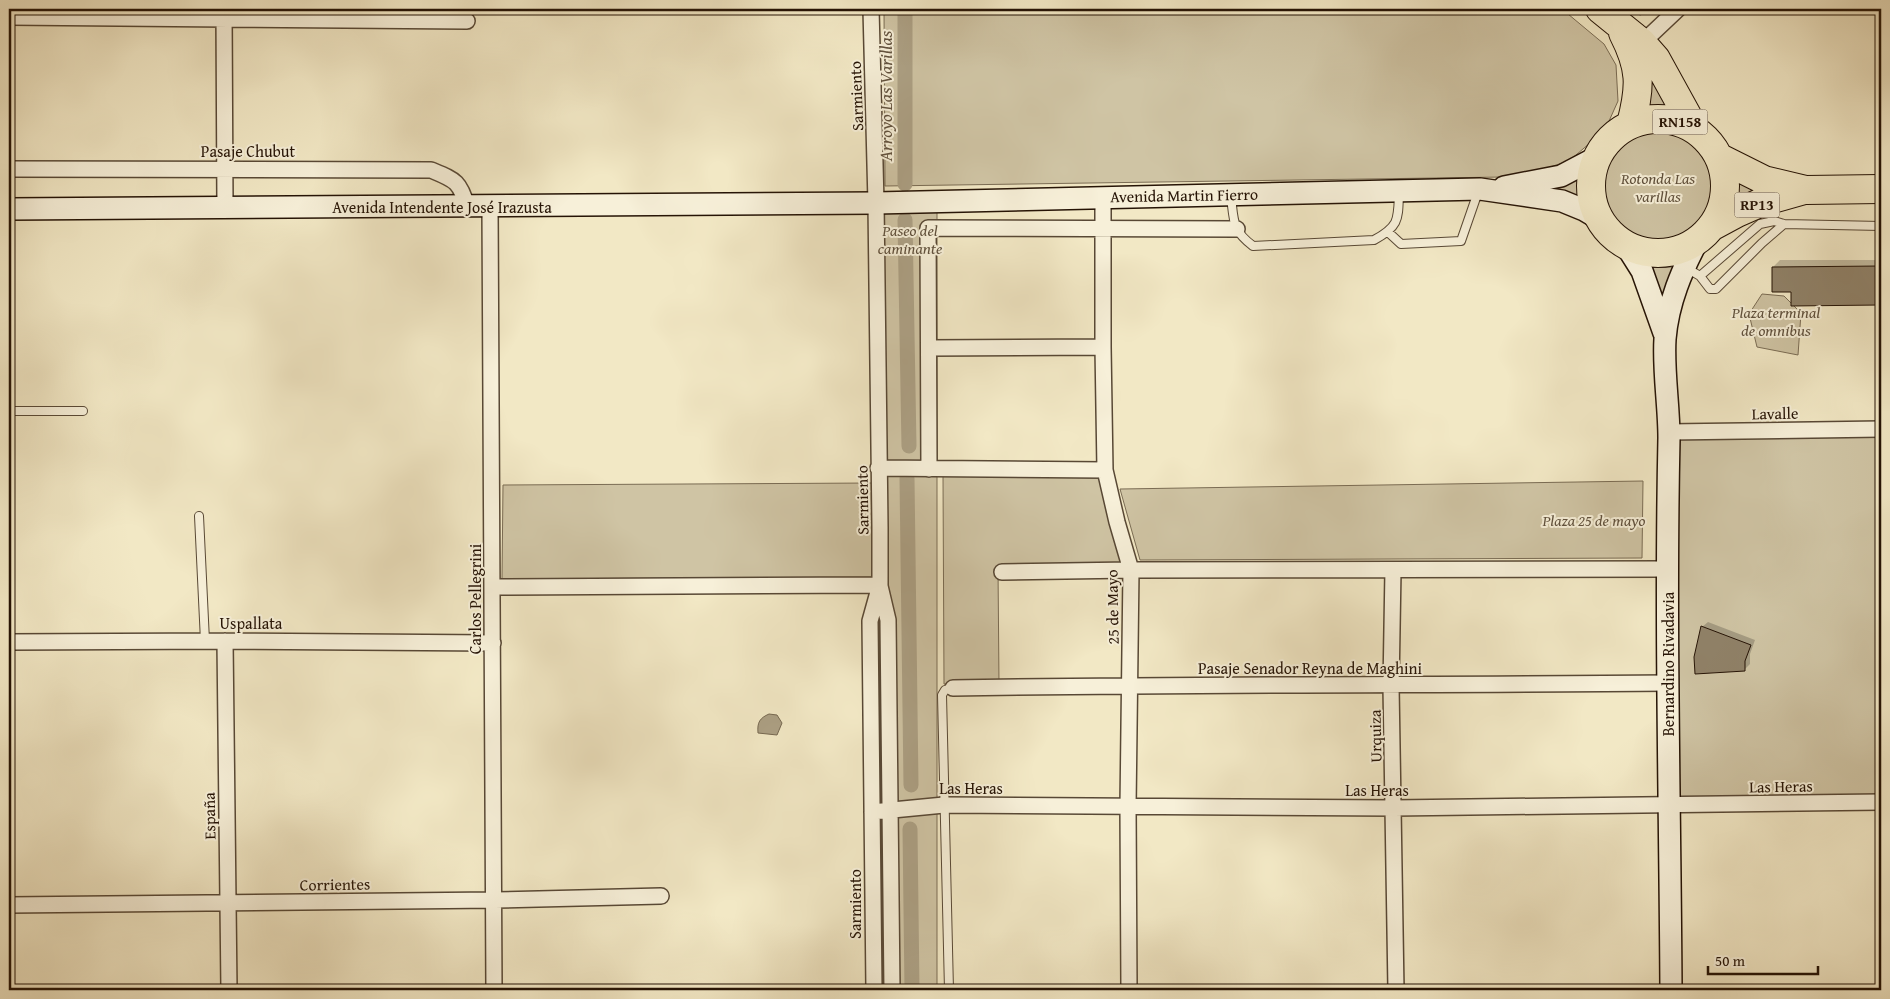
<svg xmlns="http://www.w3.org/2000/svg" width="1890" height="999" font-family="'Gentium Book Plus',serif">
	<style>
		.green { fill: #cfc4a4; stroke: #7a6c54 }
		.water { fill: #aca084; stroke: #766851 }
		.shadow { fill: #0003 }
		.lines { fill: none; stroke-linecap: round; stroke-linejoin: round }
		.canal { stroke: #aca084; stroke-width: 15 }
		.building { fill: #908269; stroke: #251305 }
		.lane-casing { stroke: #584835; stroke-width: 10 }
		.street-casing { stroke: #584835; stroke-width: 18 }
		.secondary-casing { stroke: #251305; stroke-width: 24 }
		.highway-casing { stroke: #251305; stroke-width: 30 }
		.lane { stroke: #f7f0d9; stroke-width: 8 }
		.street { stroke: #f7f0d9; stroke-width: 15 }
		.secondary { stroke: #f7f0d9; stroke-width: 21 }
		.highway { stroke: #f2e8c5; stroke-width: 28 }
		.labels { text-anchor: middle; stroke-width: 4; stroke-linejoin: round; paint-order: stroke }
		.shield { fill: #f7f0d9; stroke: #645545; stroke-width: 1 }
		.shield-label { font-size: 15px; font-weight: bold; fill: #251305 }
		.street-label { font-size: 16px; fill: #251305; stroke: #f7f0d9 }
		.park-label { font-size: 16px; font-style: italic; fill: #60513d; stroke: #f7f0d9 }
		.water-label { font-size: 18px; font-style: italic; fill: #62523e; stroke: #f7f0d9 }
	</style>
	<rect width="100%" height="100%" fill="#f2e8c5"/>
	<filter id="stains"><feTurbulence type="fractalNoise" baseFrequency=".004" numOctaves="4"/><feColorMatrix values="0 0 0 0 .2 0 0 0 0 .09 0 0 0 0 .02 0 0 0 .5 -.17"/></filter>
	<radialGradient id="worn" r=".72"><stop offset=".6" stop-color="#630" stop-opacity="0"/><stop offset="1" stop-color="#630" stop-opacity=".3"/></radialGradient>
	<!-- green -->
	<path class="green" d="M884,9H1562L1604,44L1616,65L1618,101L1605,130L1569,161L1538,171L1503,177L885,186Z
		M1630,9H1660L1640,15Z
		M1649,70L1670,110L1646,112Z
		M1602 187a56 56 0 1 1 112 0a56 56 0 1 1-112 0Z
		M1586,168L1587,201L1530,189Z
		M1736,178L1760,190L1735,207L1738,189Z
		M937,211V990H887L881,212Z
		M1649,267H1677L1663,303C1661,289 1656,279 1649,267Z
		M1762,294L1784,296L1801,313L1798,355L1757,347L1749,314Z
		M1881,427V803L1670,805L1669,432Z
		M943,476H1099L1125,565L998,568L999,684H944Z
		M1643,481L1642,558L1140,560L1120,489Z
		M872,483V577L502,579L503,485Z"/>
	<!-- water -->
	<path class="water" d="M769,714L777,715L782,723L777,735L758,733C757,722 760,718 769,714Z"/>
	<!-- shadow -->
	<path class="shadow" d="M1780,260H1881V303L1880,304L1792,291L1773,267Z
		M1708,622L1755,640L1750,654V664L1744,670L1702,627Z"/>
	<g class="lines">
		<!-- canal -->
		<path class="canal" d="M905,184V9
			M905,220L909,446
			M907,478L911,785
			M910,829L912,990"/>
	</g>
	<!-- building -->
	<path class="building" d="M1880,266V305L1791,306V292H1772V267Z
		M1701,626L1751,645L1745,661V671L1695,674L1694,657Z"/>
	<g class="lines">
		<defs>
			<path id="lane" d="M1231,196C1234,222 1232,230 1253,246L1374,240C1400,226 1398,219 1399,192
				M1388,232L1401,244L1461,241L1478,192
				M1661,253L1700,276L1710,289H1716L1762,243L1784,224
				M1700,276L1760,224L1774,221L1784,224L1881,226
				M9,411H83
				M199,516L205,641
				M949,990L942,695L945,690L953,688"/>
			<path id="street" d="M871,9L876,203L880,527V585L870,621L874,990
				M224,10L225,208
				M9,17L467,21
				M1642,43L1678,9
				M9,169L431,170C455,180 460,181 467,207
				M1103,197V347L1105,470L1117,522L1131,570L1128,807L1129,990
				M490,207L494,990
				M929,348L1103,347
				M1669,432L1881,429
				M878,468L1105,470
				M929,469L928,228L1237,229
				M1393,570L1391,686L1396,990
				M1002,572L1131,570L1667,569
				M880,586L888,620L892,990
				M493,587L880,585
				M225,641L229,990
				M9,642L225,641L493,643
				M953,688C1191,684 1429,685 1668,683
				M872,812L944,805L1394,808L1881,802
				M9,905L495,900L661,896"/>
			<path id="secondary" d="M1504,187L1561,176L1597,157
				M9,209L876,203L1480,189L1562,201L1584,210L1601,220
				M1625,244L1642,271L1664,333
				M1671,990C1670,806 1665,622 1669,438C1669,405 1663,371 1665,339C1668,302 1682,270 1699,238"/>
			<path id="highway" d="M1600,9L1642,43L1656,59L1694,128
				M1623,33C1641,68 1641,86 1631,124
				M1591 186a67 67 0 1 1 134 0a67 67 0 1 1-134 0Z
				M1720,158L1764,180L1806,190L1881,189
				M1711,227L1737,213L1762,202L1804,190"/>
		</defs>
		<!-- lane casing -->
		<use href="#lane" class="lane-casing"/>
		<!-- street casing -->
		<use href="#street" class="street-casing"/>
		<!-- secondary casing -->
		<use href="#secondary" class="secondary-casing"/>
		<!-- highway casing -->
		<use href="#highway" class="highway-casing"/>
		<!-- lane -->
		<use href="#lane" class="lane"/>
		<!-- street -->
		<use href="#street" class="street"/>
		<!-- secondary -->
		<use href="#secondary" class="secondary"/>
		<!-- highway -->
		<use href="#highway" class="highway"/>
	</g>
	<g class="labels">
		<!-- shield labels -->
		<g class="shield">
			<rect x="1652.5" y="109.5" width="55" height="25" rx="4"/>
			<rect x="1734.5" y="192.5" width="45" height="25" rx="4"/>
		</g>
		<g class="shield-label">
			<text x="1680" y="127">RN158</text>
			<text x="1757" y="210">RP13</text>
		</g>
		<!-- street labels -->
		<g class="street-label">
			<text transform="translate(856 96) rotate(-92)" y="6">Sarmiento</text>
			<text x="248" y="157">Pasaje Chubut</text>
			<text transform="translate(1184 195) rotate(-1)" y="6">Avenida Martin Fierro</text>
			<text x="442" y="213">Avenida Intendente José Irazusta</text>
			<text transform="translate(1775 413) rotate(-1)" y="6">Lavalle</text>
			<text transform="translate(862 500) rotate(-91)" y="6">Sarmiento</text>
			<text transform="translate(475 599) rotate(-90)" y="6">Carlos Pellegrini</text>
			<text transform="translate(1112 607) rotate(-91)" y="6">25 de Mayo</text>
			<text x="251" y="629">Uspallata</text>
			<text transform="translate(1668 664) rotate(-90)" y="6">Bernardino Rivadavia</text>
			<text x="1310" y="674">Pasaje Senador Reyna de Maghini</text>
			<text transform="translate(1375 736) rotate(-91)" y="6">Urquiza</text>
			<text transform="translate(1781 786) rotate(-1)" y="6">Las Heras</text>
			<text x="971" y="794">Las Heras</text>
			<text x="1377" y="796">Las Heras</text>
			<text transform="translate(209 816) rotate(-91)" y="6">España</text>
			<text transform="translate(335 884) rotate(-1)" y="6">Corrientes</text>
			<text transform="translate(855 904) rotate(-90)" y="6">Sarmiento</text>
		</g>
		<!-- park labels -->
		<g class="park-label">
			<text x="1658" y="184">Rotonda Las<tspan x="1658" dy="18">varillas</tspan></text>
			<text x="910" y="236">Paseo del<tspan x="910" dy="18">caminante</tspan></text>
			<text x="1776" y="318">Plaza terminal<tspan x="1776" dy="18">de omnibus</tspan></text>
			<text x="1594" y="526">Plaza 25 de mayo</text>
		</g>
		<!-- water labels -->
		<g class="water-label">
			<text transform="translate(886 96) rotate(-90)" y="6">Arroyo Las Varillas</text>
		</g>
	</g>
	<!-- margin -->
	<rect width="1890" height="999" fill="none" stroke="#f2e8c5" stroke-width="30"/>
	<rect x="10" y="10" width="1870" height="979" fill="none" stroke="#251305" stroke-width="2.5"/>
	<rect x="15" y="15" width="1860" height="969" fill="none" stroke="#251305"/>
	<!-- scale -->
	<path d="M1708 966v8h110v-8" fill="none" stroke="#251305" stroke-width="2.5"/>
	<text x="1715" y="966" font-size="15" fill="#251305" stroke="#f7f0d9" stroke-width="4" paint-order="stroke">50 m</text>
	<rect width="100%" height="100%" filter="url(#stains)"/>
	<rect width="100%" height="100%" fill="url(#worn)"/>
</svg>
